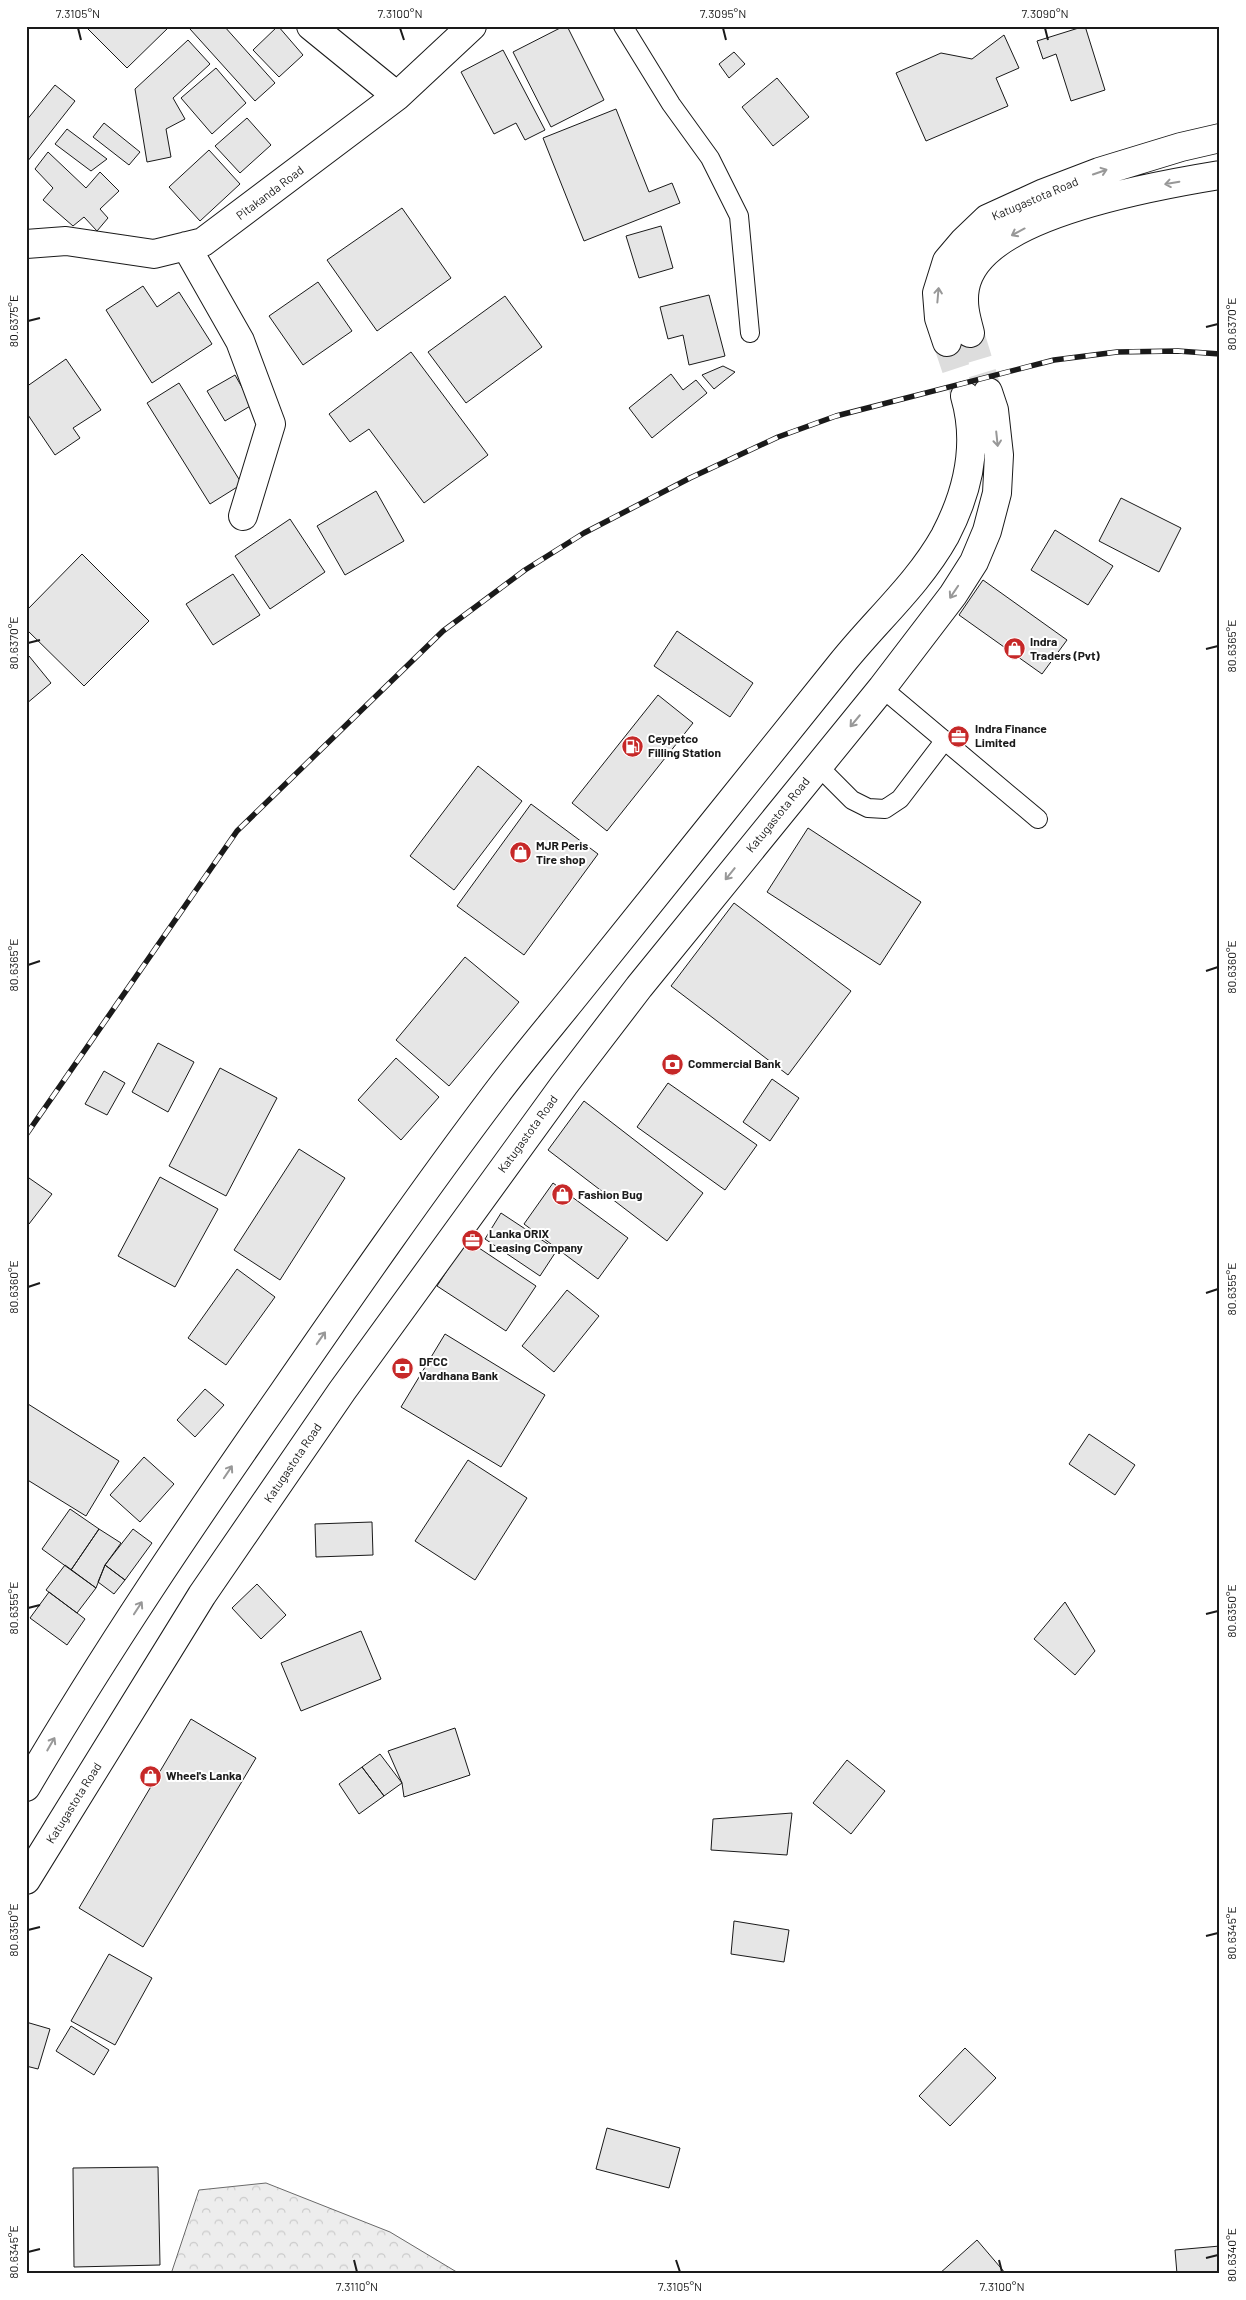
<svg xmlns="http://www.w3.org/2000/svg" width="1246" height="2300" font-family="Barlow,sans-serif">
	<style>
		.forest { fill: url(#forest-crowns); stroke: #6a6a6a }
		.building { fill: #e6e6e6; stroke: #1a1a1a }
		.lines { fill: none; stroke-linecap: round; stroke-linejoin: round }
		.trunk-tunnel { stroke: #ddd; stroke-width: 28; stroke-dasharray: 28 14; stroke-linecap: butt }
		.service-casing { stroke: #1a1a1a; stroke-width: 20 }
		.minor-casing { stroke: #1a1a1a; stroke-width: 30 }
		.trunk-casing { stroke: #1a1a1a; stroke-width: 30 }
		.service { stroke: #fff; stroke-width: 18 }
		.minor { stroke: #fff; stroke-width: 28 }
		.trunk { stroke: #fff; stroke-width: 28 }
		.rail-casing { stroke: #1a1a1a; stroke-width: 5.5 }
		.rail { stroke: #fff; stroke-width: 4; stroke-dasharray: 11; stroke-linecap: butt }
		.oneway { stroke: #989898 }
		.ticks { fill: none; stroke: #1a1a1a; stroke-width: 2 }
		.labels { text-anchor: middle; stroke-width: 4; stroke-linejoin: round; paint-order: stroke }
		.street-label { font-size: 12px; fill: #1a1a1a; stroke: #fff }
		.poi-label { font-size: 12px; font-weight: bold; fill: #1a1a1a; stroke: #fff; text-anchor: start }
		.neatline { fill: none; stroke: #1a1a1a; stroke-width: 2 }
		.ticks-label { font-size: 12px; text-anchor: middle; fill: #1a1a1a }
	</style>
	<defs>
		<pattern id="forest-crowns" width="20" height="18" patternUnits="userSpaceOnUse" patternTransform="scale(1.25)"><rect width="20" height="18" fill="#ededed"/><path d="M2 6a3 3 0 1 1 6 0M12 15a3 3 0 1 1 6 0" fill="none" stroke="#cbcbcb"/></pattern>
	</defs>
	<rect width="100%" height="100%" fill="#fff"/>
	<!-- forest -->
	<path class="forest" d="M266,2183L390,2232L460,2274H171L199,2190Z"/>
	<!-- building -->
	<path class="building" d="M89,26H170L127,68L87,28Z
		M193,26H224L275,83L255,101L190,29Z
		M278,26L303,55L279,77L253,50Z
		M564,26H567L604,100L551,127L513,52Z
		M926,26H986V28H926Z
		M1085,26L1105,90L1071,101L1056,54L1043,59L1037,41Z
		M1004,35L1019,68L996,78L1008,106L926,141L896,73L941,53L972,59Z
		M188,40L210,64L173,98L185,119L166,129L171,157L147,162L135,89Z
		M503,50L545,130L525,140L516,123L494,134L461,72Z
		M734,52L745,64L729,78L719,64Z
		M216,68L246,103L212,134L181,98Z
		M777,78L809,117L773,146L742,107Z
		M55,85L75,101L27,162L26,121Z
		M616,109L649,192L672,183L680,203L584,241L543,138Z
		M247,118L271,145L240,173L215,146Z
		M104,123L140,152L129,165L93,137Z
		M67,129L107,159L91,171L55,144Z
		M209,150L240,184L200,221L169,187Z
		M48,152L86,188L100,172L119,191L100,209L108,218L97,231L84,217L73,226L43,200L53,188L35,169Z
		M402,208L451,278L377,331L327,260Z
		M661,226L673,268L639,278L626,236Z
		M318,282L352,331L303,365L269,316Z
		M143,286L157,307L179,292L212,344L152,383L106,310Z
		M709,295L725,356L689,365L683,335L668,339L660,307Z
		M505,296L542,347L466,403L428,352Z
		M411,352L488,455L424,503L369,429L350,442L329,414Z
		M66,359L101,410L73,428L80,438L55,455L26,412V387Z
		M723,366L735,372L714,389L702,375Z
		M671,374L683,390L696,380L707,393L652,438L629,408Z
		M235,375L252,405L225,421L207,391Z
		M179,383L242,484L210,504L147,403Z
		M376,491L404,541L345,575L317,526Z
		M1121,498L1181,528L1159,572L1099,541Z
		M290,519L325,572L270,609L235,556Z
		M1055,530L1113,566L1088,605L1031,570Z
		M82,554L149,621L84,686L26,629V611Z
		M233,574L260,615L213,645L186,604Z
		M983,580L1067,640L1042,674L959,615Z
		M677,631L753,683L730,717L654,666Z
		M29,656L51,683L26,704V658Z
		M658,695L693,723L607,831L572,803Z
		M478,766L522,801L454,890L410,856Z
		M531,804L598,854L524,955L457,906Z
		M808,828L921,902L880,965L767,892Z
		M734,903L851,991L788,1075L671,986Z
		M465,957L519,1002L449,1086L396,1040Z
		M158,1043L194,1062L168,1112L132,1092Z
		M396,1058L439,1097L401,1140L358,1100Z
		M220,1068L277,1098L226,1196L169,1166Z
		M104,1071L125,1083L107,1115L85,1104Z
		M772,1079L799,1098L770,1141L743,1122Z
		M668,1083L757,1145L725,1190L637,1127Z
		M584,1101L703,1193L667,1241L548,1150Z
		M299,1149L345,1178L280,1280L234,1250Z
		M160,1177L218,1209L175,1287L118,1256Z
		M29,1178L52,1194L29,1224L26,1222V1182Z
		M553,1183L628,1238L598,1279L524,1224Z
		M501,1213L557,1250L540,1276L485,1239Z
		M467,1240L536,1286L506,1331L437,1286Z
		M237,1269L275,1297L226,1365L188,1338Z
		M567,1290L599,1316L554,1372L522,1346Z
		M445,1334L545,1395L501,1467L401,1407Z
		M205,1389L224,1405L195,1437L177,1420Z
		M28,1404L119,1461L86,1516L26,1479V1407Z
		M1089,1434L1135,1465L1115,1495L1069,1464Z
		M144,1457L174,1484L140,1522L110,1495Z
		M468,1460L527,1498L475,1580L415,1541Z
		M70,1509L99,1529L71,1570L42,1549Z
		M372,1522L373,1555L316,1557L315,1524Z
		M99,1529L121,1543L105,1565L96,1588L71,1570Z
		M133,1529L152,1543L125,1580L105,1565Z
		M65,1565L96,1588L77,1613L46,1590Z
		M105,1565L125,1580L114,1594L98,1582Z
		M257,1584L286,1615L261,1639L232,1608Z
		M49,1592L85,1619L67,1645L30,1618Z
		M1065,1602L1095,1651L1075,1675L1034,1639Z
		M361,1631L381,1679L301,1711L281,1663Z
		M191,1719L256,1758L143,1947L79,1908Z
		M455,1728L470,1775L404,1797L402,1783L388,1751Z
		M380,1754L402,1783L384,1796L362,1767Z
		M847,1760L885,1791L851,1834L813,1803Z
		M362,1767L384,1796L359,1814L339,1784Z
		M792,1813L787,1855L711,1850L713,1819Z
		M734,1921L789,1930L784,1962L731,1954Z
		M109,1954L152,1978L115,2045L71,2021Z
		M26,2022L50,2029L38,2069L26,2066Z
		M71,2026L109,2050L94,2075L56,2051Z
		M965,2048L996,2078L950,2126L919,2096Z
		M607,2128L680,2148L669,2188L596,2169Z
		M158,2167L160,2265L74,2267L73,2168Z
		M977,2240L1006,2274H939Z
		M1220,2246V2274H1177L1175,2250Z"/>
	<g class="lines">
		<!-- trunk-tunnel -->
		<path class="trunk-tunnel" d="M970,333L988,392
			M947,342L965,396"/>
		<defs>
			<path id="service" d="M623,26L671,104L710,158L739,216L750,333
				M882,688L1038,819
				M818,766L852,800L868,808L885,809L900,799L945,740"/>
			<path id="minor" d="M311,26L397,96
				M26,244L66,241L154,254L203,242L397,96L472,26
				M186,246L240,341L271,424L243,516"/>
			<path id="trunk" d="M970,333C966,318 962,304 965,288C978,214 1159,185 1220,175
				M947,342L939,318L937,293L947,261L964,241L987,219L1044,193L1099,172L1181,147L1220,138
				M26,1787C105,1652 193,1522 283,1393C352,1293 422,1192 496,1094C523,1058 553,1023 581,988C667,881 752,775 838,668C873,623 917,586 945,536C968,492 979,444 965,396
				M26,1880L202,1595L342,1391L564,1085L639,987L882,688L953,595L974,562L987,531L997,493L999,455L994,410L988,392"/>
		</defs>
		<!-- service casing -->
		<use href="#service" class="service-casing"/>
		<!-- minor casing -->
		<use href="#minor" class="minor-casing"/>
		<!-- trunk casing -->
		<use href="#trunk" class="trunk-casing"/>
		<!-- service -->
		<use href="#service" class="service"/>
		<!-- minor -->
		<use href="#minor" class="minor"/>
		<!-- trunk -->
		<use href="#trunk" class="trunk"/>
		<defs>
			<path id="rail" d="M26,1135L237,831L443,631L525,570L584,533L690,478L778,437L836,416L1054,360L1117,352L1178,351L1220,354"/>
		</defs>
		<!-- rail casing -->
		<use href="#rail" class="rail-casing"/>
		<!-- rail -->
		<use href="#rail" class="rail"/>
	</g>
	<!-- one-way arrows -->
	<defs><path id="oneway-shaft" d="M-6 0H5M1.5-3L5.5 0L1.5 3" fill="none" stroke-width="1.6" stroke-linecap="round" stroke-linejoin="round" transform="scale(1.25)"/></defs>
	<g class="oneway">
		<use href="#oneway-shaft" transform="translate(1100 172) rotate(-19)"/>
		<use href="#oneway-shaft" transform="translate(1172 183) rotate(170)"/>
		<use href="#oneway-shaft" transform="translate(1018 232) rotate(152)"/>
		<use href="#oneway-shaft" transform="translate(938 295) rotate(-85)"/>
		<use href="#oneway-shaft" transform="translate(997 439) rotate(84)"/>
		<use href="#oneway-shaft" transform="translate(954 592) rotate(124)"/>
		<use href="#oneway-shaft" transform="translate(855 721) rotate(130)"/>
		<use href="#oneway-shaft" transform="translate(730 874) rotate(129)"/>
		<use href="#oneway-shaft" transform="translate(321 1338) rotate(-55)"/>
		<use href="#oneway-shaft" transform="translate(228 1472) rotate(-56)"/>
		<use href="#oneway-shaft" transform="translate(138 1608) rotate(-57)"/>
		<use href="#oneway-shaft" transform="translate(51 1744) rotate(-60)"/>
	</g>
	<!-- ticks -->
	<path class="ticks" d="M78,28L81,40M400,28L404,40M723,28L726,40M1045,28L1048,40M28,321L40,318M1206,327L1218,324M28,643L40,640M1206,649L1218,646M28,965L40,961M1206,971L1218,967M28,1287L40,1283M1206,1293L1218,1289M28,1608L40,1605M1206,1614L1218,1611M28,1930L40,1927M1206,1936L1218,1933M28,2252L40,2249M1206,2258L1218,2255M354,2260L357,2272M676,2260L680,2272M999,2260L1002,2272"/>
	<!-- icons -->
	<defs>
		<symbol id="shop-disc" viewBox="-11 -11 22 22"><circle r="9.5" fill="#c62828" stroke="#fff"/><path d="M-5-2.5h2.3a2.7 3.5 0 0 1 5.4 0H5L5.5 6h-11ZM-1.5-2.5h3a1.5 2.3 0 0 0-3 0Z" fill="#fff"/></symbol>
		<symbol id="office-disc" viewBox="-11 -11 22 22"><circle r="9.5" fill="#c62828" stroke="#fff"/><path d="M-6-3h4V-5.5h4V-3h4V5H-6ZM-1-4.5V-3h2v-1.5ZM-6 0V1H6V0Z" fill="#fff"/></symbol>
		<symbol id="fuel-disc" viewBox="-11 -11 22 22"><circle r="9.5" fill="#c62828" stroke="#fff"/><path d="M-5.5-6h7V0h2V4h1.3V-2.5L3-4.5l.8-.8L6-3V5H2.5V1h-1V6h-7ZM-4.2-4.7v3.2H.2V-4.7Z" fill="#fff"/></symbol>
		<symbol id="bank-disc" viewBox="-11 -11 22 22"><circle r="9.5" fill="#c62828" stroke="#fff"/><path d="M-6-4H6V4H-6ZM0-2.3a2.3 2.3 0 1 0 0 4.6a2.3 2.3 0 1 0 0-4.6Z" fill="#fff"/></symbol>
	</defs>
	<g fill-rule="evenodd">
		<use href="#shop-disc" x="1002" y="636" width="25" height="25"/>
		<use href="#office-disc" x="946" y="724" width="25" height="25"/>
		<use href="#fuel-disc" x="620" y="734" width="25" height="25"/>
		<use href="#shop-disc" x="508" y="840" width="25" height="25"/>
		<use href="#bank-disc" x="660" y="1052" width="25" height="25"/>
		<use href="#shop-disc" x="550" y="1182" width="25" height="25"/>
		<use href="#office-disc" x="460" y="1228" width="25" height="25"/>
		<use href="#bank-disc" x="390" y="1356" width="25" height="25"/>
		<use href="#shop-disc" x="138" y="1764" width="25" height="25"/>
	</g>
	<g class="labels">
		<!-- street labels -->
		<g class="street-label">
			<text transform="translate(270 193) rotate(-37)" y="4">Pitakanda Road</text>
			<text transform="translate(1035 199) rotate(-23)" y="4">Katugastota Road</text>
			<text transform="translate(778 815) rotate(-51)" y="4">Katugastota Road</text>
			<text transform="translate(528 1134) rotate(-54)" y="4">Katugastota Road</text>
			<text transform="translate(293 1463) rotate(-56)" y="4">Katugastota Road</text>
			<text transform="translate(74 1803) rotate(-58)" y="4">Katugastota Road</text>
		</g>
		<!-- poi labels -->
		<g class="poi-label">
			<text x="1030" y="646">Indra<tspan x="1030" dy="14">Traders (Pvt)</tspan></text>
			<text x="975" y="733">Indra Finance<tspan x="975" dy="14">Limited</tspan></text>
			<text x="648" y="743">Ceypetco<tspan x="648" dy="14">Filling Station</tspan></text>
			<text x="536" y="850">MJR Peris<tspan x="536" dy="14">Tire shop</tspan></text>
			<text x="688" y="1068">Commercial Bank</text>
			<text x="578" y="1199">Fashion Bug</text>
			<text x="489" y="1238">Lanka ORIX<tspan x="489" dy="14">Leasing Company</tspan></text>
			<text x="419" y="1366">DFCC<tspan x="419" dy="14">Vardhana Bank</tspan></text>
			<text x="166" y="1780">Wheel's Lanka</text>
		</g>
	</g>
	<!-- border -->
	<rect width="1246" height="2300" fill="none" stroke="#ffffff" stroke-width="55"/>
	<rect x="28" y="28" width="1190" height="2244" class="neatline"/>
	<g class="ticks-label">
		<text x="78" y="18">7.3105°N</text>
		<text x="400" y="18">7.3100°N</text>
		<text x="723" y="18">7.3095°N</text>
		<text x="1045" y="18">7.3090°N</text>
		<text transform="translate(14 321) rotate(-90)" y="4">80.6375°E</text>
		<text transform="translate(1232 324) rotate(-90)" y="4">80.6370°E</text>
		<text transform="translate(14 643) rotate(-90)" y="4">80.6370°E</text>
		<text transform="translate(1232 646) rotate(-90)" y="4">80.6365°E</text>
		<text transform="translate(14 965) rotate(-90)" y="4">80.6365°E</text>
		<text transform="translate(1232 967) rotate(-90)" y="4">80.6360°E</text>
		<text transform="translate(14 1287) rotate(-90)" y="4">80.6360°E</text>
		<text transform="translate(1232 1289) rotate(-90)" y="4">80.6355°E</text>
		<text transform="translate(14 1608) rotate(-90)" y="4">80.6355°E</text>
		<text transform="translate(1232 1611) rotate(-90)" y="4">80.6350°E</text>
		<text transform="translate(14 1930) rotate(-90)" y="4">80.6350°E</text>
		<text transform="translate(1232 1933) rotate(-90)" y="4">80.6345°E</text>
		<text transform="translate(14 2252) rotate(-90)" y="4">80.6345°E</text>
		<text transform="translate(1232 2255) rotate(-90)" y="4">80.6340°E</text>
		<text x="357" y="2291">7.3110°N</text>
		<text x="680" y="2291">7.3105°N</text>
		<text x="1002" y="2291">7.3100°N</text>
	</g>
</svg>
